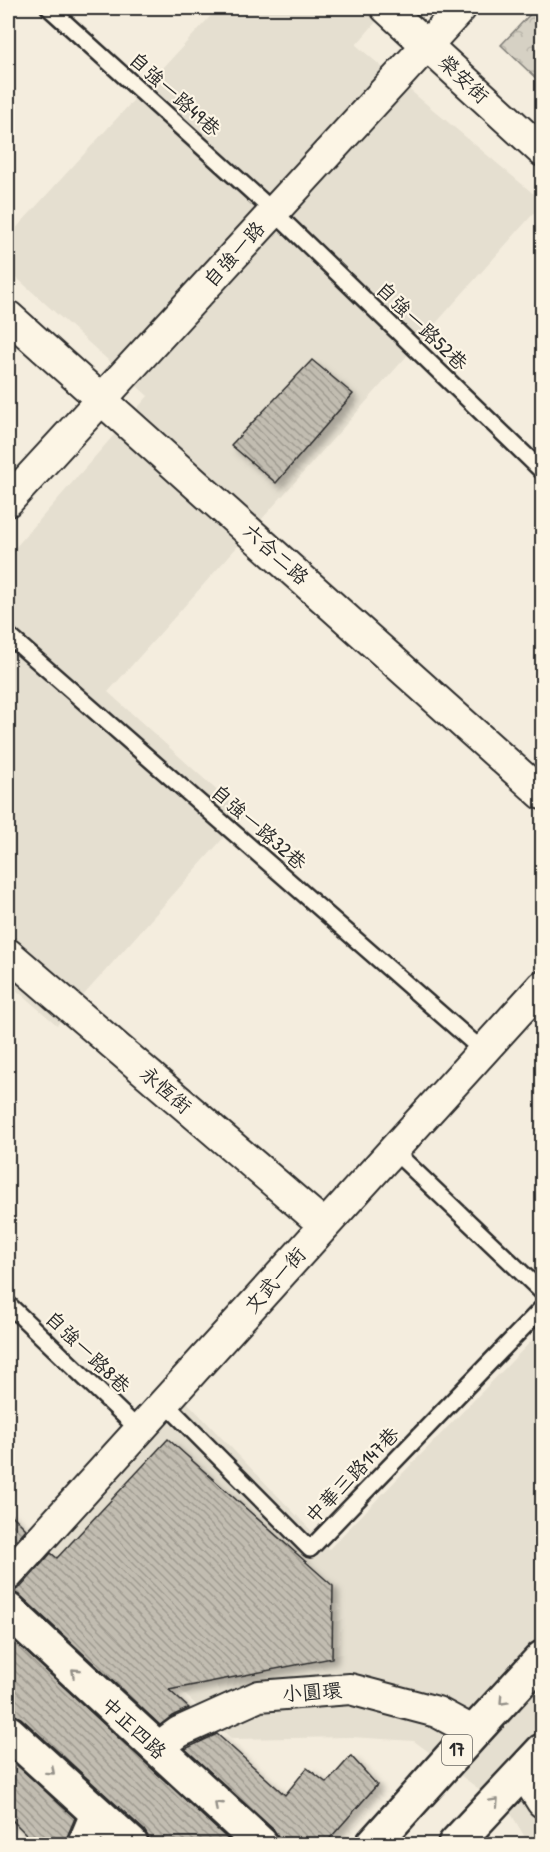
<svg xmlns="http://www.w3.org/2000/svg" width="550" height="1852" font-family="'Patrick Hand','LXGW WenKai TC',sans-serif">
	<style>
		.built { fill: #e5dfd0 }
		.forest { fill: url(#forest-crowns); stroke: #807e78; stroke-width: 1.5 }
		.building { fill: url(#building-back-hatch); stroke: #2b2b2b; stroke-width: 1.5; filter: url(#shadow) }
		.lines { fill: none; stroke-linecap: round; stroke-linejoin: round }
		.lane-casing { stroke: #2b2b2b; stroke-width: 20 }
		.street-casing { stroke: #2b2b2b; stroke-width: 34 }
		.secondary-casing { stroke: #2b2b2b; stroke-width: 38 }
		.primary-casing { stroke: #2b2b2b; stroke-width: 38 }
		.lane { stroke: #fcf5e5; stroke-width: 15 }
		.street { stroke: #fcf5e5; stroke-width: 30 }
		.secondary { stroke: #fcf5e5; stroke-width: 33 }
		.primary { stroke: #fcf5e5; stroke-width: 33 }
		.oneway { stroke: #949088 }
		.labels { text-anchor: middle; stroke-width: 4.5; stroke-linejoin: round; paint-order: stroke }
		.shield { fill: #fcf5e5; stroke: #6a6863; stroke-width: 1.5 }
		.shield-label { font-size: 18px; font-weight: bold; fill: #2b2b2b }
		.street-label { font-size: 20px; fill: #2b2b2b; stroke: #fcf5e5 }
	</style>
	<defs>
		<pattern id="forest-crowns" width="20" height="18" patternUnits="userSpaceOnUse" patternTransform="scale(1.5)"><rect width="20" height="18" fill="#d6d1c4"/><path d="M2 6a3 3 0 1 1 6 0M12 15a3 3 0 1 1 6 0" fill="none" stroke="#b8b4a9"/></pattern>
		<pattern id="building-back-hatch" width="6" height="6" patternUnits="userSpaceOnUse" patternTransform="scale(1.5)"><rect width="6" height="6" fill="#c2bdb1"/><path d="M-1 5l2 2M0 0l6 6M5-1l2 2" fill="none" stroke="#9e9a90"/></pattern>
		<filter id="shadow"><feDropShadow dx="5.5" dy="5.5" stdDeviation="3" flood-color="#0004"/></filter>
	</defs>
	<rect width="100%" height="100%" fill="#f4edde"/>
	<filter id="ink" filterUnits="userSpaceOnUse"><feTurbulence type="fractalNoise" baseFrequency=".0167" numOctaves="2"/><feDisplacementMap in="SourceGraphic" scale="12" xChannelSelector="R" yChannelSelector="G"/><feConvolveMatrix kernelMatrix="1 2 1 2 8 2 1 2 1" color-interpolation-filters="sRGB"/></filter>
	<g filter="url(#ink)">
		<!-- built -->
		<path class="built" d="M218,8H388L356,45L542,201V204L108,692L244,815L57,1025L8,983V556L148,396L8,270V237Z
			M542,1330V1844H529L510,1812L414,1741L351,1737L232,1739L36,1553L187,1402L329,1549Z"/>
		<!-- forest -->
		<path class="forest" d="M536,8H542V84L501,45Z"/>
		<!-- building -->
		<path class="building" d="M312,360L353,394L276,483L231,445Z
			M168,1439L333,1586L332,1658L169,1690L189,1708L172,1716L160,1725L21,1596L13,1592H8L14,1591L21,1587L51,1553L57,1558Z
			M8,1511L26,1529L8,1550Z
			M8,1635L234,1845H149V1838L144,1830L21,1718L13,1714H8Z
			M217,1734L285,1795L307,1768L327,1783L351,1756L377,1785L324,1845H279V1838L274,1830L185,1749Z
			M8,1757L75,1818L67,1837L66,1845H37L8,1816Z"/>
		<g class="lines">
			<defs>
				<path id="lane" d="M49,8L273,211L542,471
					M8,635L483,1051
					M393,1150L542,1292
					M8,1304L139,1430
					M164,1402L310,1549L542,1308"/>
				<path id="street" d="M386,8L542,151
					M8,316L542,794
					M8,501L461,8
					M8,954L324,1225
					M8,1575L542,986
					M157,1748L179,1732L259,1696L350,1689L437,1712L474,1732
					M523,1772L542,1802
					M83,1844L96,1813"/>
				<path id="secondary" d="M8,1610L261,1844
					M8,1732L131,1844"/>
				<path id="primary" d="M373,1844L474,1732L542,1658
					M455,1844L542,1751"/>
			</defs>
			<!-- lane casing -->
			<use href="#lane" class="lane-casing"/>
			<!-- street casing -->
			<use href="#street" class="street-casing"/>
			<!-- secondary casing -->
			<use href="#secondary" class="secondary-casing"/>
			<!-- primary casing -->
			<use href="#primary" class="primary-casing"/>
			<!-- lane -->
			<use href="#lane" class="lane"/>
			<!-- street -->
			<use href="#street" class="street"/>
			<!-- secondary -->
			<use href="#secondary" class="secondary"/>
			<!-- primary -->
			<use href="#primary" class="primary"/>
		</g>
		<!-- one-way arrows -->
		<defs><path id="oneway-chevron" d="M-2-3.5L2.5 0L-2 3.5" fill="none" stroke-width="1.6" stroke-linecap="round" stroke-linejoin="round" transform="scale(1.5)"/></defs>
		<g class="oneway">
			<use href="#oneway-chevron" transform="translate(75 1672) rotate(-137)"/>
			<use href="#oneway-chevron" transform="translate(503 1701) rotate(133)"/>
			<use href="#oneway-chevron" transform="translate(51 1771) rotate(42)"/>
			<use href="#oneway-chevron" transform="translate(495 1802) rotate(-47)"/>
			<use href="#oneway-chevron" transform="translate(218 1805) rotate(-137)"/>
		</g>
	</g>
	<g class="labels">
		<!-- shield labels -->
		<rect class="shield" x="442" y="1735" width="30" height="30" rx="4.5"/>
		<g class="shield-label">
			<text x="457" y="1756">17</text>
		</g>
		<!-- street labels -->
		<g class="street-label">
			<text transform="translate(464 79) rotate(43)" y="7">榮安街</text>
			<text transform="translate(175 94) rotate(42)" y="7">自強一路49巷</text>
			<text transform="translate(234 254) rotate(-48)" y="7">自強一路</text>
			<text transform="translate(422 326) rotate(44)" y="7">自強一路52巷</text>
			<text transform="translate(276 554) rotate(42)" y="7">六合二路</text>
			<text transform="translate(259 827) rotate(41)" y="7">自強一路32巷</text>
			<text transform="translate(166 1090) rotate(41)" y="7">永恆街</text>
			<text transform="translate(275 1280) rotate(-48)" y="7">文武一街</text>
			<text transform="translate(88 1352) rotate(44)" y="7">自強一路8巷</text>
			<text transform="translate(352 1475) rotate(-46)" y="7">中華三路147巷</text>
			<text transform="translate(312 1692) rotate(-4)" y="7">小圓環</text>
			<text transform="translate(134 1728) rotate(43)" y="7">中正四路</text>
		</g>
	</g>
	<!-- margin -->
	<rect width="550" height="1852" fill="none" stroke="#fcf5e5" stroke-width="30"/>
	<rect x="15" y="15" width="520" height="1822" fill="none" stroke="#2b2b2b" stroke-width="2" filter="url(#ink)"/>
</svg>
